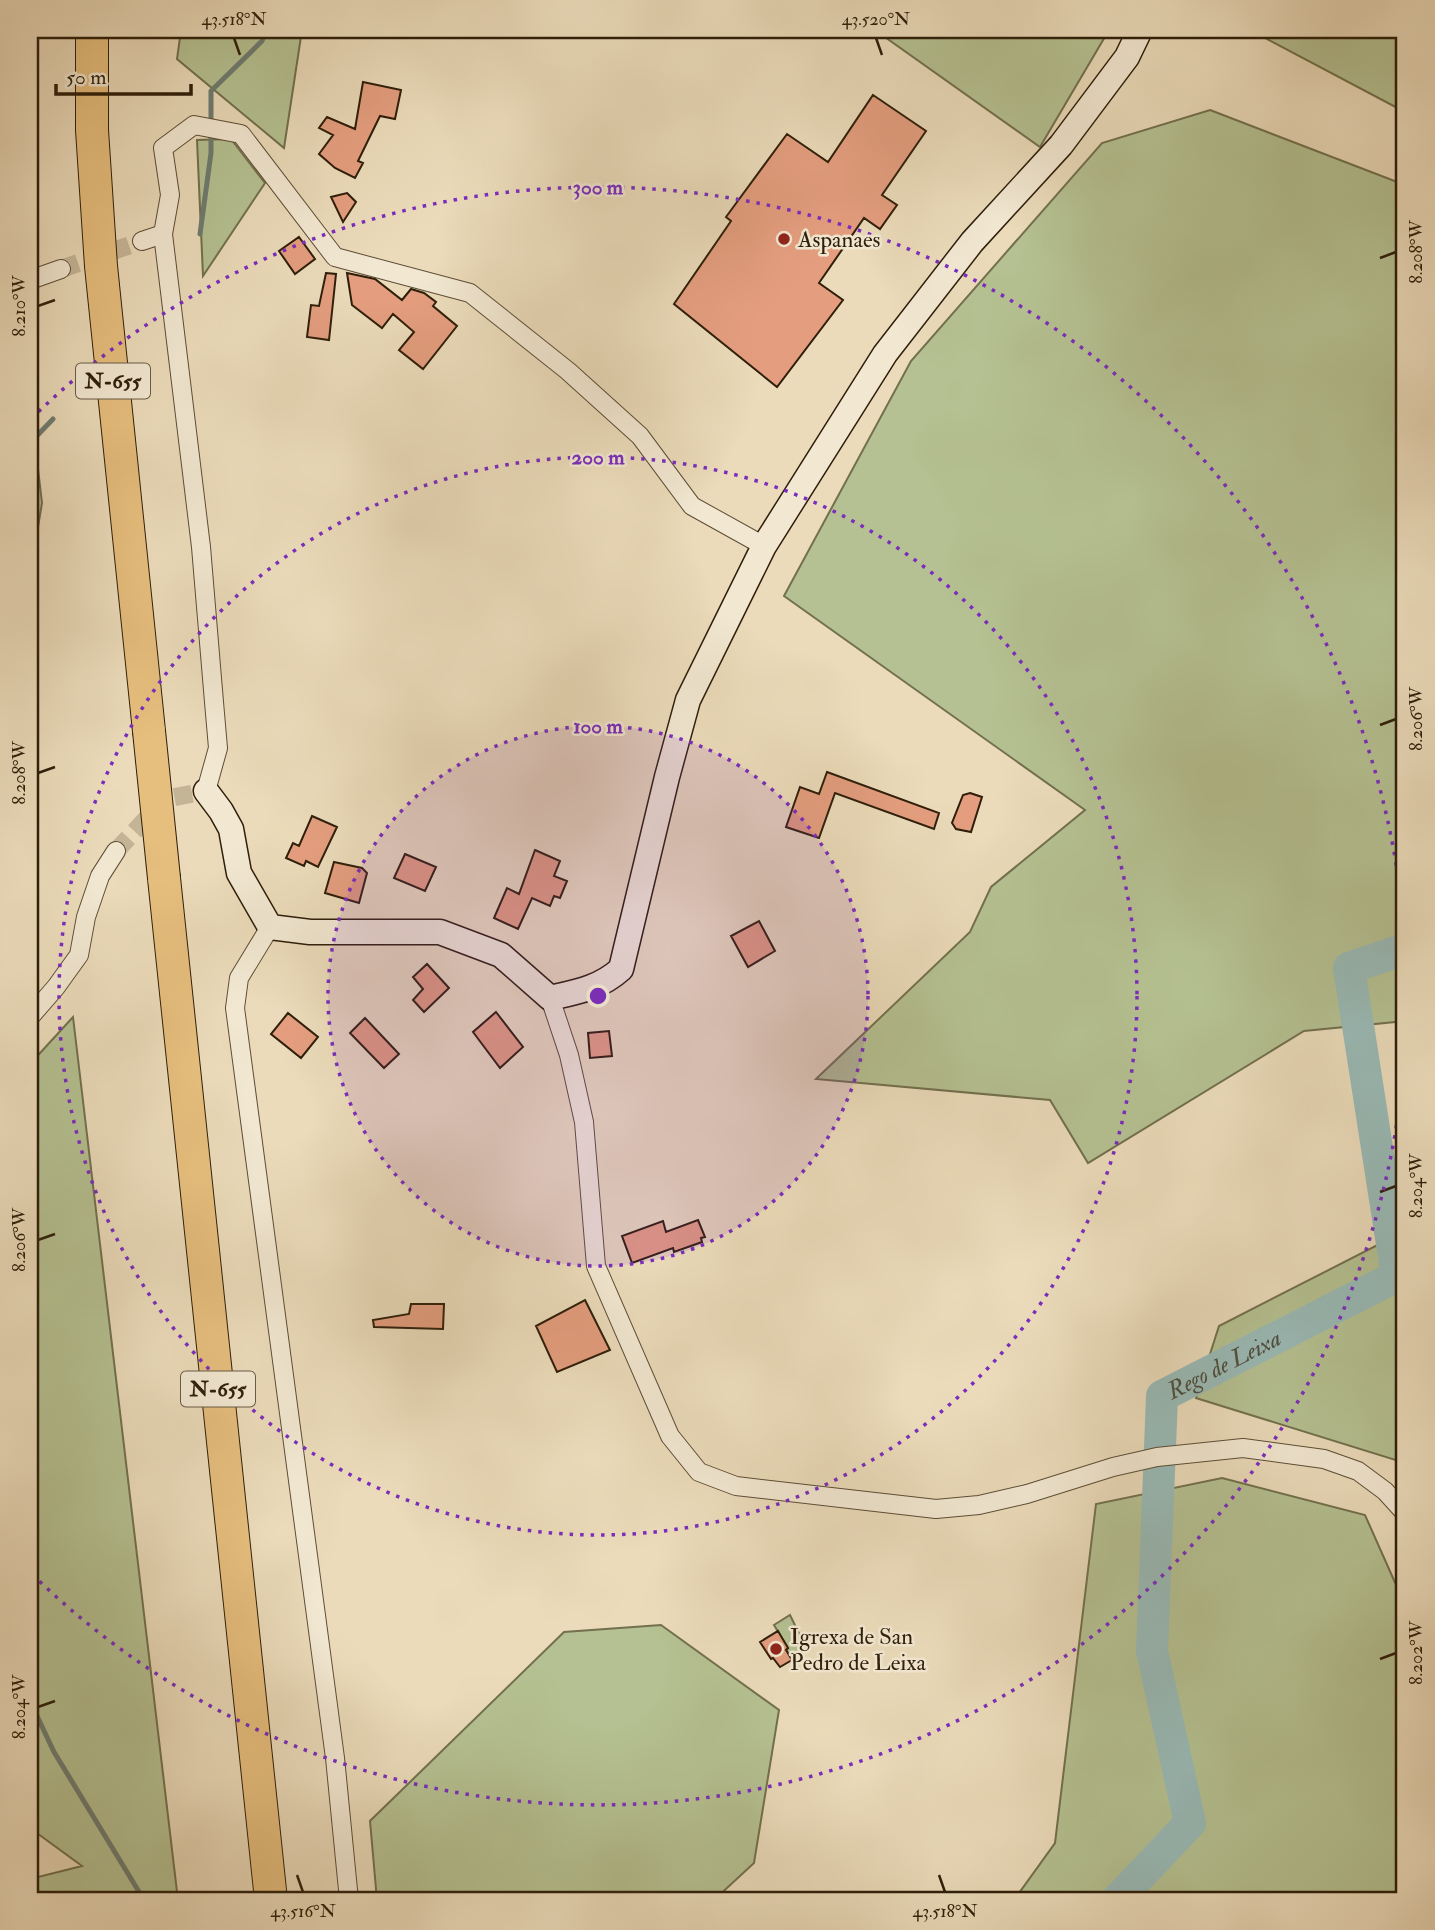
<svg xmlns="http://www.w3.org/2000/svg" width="1435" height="1930" font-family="'IM FELL Double Pica',serif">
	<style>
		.green { fill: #b5c192; stroke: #72704e; stroke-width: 2 }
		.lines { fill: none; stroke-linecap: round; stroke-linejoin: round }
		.stream { stroke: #6e7c71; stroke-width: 5 }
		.river { stroke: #99bab6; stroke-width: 32 }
		.building { fill: #e49e7f; stroke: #2e1e0a; stroke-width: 2 }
		.street-tunnel { stroke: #c5b597; stroke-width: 18; stroke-dasharray: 18 9; stroke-linecap: butt }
		.street-casing { stroke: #5d4d36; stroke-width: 20 }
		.secondary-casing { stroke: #2e1e0a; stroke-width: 27 }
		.highway-casing { stroke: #2e1e0a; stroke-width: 34 }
		.street { stroke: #f2e8d2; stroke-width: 18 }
		.secondary { stroke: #f2e8d2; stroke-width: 24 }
		.highway { stroke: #e6be7d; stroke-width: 32 }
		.highway-bridge-casing { stroke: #2e1e0a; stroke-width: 34; stroke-linecap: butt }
		.highway-bridge { stroke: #e6be7d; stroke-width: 32 }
		.ticks { fill: none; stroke: #2e1e0a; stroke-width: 2.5 }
		.ring { fill: none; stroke: #7b2cbf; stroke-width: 3.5; stroke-dasharray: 3.5 7 }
		.poi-dot { fill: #8f2418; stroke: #f2e8d2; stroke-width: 2.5 }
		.labels { text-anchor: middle; stroke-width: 5; stroke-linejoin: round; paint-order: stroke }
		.shield { fill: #f2e8d2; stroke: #695b46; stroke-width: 2 }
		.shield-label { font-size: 21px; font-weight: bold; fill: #2e1e0a }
		.poi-label { font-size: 23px; fill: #2e1e0a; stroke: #f2e8d2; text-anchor: start }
		.water-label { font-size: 24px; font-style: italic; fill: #4e4d3e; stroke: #f2e8d2 }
		.centre { fill: #7b2cbf; stroke: #f2e8d2; stroke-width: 3.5 }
		.ring-label { font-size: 21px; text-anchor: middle; font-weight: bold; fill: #7b2cbf; stroke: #f2e8d2; stroke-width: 5; stroke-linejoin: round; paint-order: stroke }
		.neatline { fill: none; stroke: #2e1e0a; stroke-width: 2.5 }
		.ticks-label { font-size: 18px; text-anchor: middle; fill: #2e1e0a }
	</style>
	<rect width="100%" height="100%" fill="#ebdbba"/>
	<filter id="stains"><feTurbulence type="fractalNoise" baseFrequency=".00286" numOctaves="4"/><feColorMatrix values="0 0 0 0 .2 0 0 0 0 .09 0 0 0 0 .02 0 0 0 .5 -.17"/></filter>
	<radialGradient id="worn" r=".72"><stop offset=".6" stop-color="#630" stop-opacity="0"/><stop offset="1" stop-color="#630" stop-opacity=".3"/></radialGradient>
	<!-- green -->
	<path class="green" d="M181,30H302L284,148L177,59Z
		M875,30H1109L1040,147Z
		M1250,30H1405V112Z
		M1210,110L1405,185V1021L1304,1031L1088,1163L1050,1100L816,1079L970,932L991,887L1085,810L784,596L911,361L1102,143Z
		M231,139L265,183L203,276L197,140Z
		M30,401L42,503L30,575Z
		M73,1017L178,1900H30V1879L82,1866L30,1828V1064Z
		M1405,1231V1463L1196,1398L1219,1326Z
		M1222,1478L1365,1515L1405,1605V1900H1014L1055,1843L1096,1504Z
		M790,1615L805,1646L804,1651L792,1660L786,1650L788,1648L774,1625Z
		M661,1625L779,1710L754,1863L714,1900H377L370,1821L564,1632Z"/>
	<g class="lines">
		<!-- stream -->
		<path class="stream" d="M211,124V91L262,41L266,30
			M200,234L211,153V133
			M30,443L53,419
			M1397,1276L1405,1274
			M30,1701L54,1752L144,1900"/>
		<!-- river -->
		<path class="river" id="s1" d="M1117,1900L1190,1823L1152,1651L1162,1396L1397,1276L1349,968L1405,949"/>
	</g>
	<!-- building -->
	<path class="building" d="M363,82L401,90L395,119L380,116L358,161L363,163L355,178L335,168L319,154L333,135L319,128L327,117L355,129Z
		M873,95L926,131L882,195L897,205L880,229L864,218L819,283L843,300L777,387L674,304L731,221L726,217L787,134L828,162Z
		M347,193L356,202L343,222L331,197Z
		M299,237L315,259L295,274L279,251Z
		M326,273L336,274L329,340L307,337L311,305L319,306Z
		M347,273L375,279L402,300L411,289L424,293L436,302L433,306L457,326L423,369L399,350L414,332L393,314L382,328L352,305Z
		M827,772L939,813L934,829L835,793L819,838L786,827L800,787L819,794Z
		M970,793L982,797L971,832L956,829L952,823L963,795Z
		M312,816L337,827L318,867L306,861L304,866L286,858L293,843L299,846Z
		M535,850L560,861L554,876L567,881L560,898L554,896L550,906L532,898L518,929L494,918L507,888L519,894Z
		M405,854L436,867L425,891L394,878Z
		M334,862L362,868L367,873L359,903L325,893Z
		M759,921L775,951L748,967L731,936Z
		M427,964L449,988L424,1012L413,1000L423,989L413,977Z
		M496,1012L523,1047L500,1068L473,1032Z
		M288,1013L318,1037L301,1058L271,1034Z
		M365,1018L399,1054L384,1068L350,1033Z
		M609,1031L612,1056L590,1058L588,1033Z
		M698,1220L705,1237L701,1238L702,1242L674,1252L673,1248L632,1263L622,1236L663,1221L666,1232Z
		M585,1300L610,1350L557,1372L536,1326Z
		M411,1304H444L443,1329L374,1327L373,1320L409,1314Z
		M778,1631L788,1648L786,1650L792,1660L780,1667L773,1658L771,1659L760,1642Z"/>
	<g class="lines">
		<!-- street-tunnel -->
		<path class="street-tunnel" d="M61,269L142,241
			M116,851L165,799L206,791"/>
		<defs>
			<path id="street" d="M163,234L170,195L163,148L194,125L241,134L335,257L470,293L568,371L640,436L692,506L764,546
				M142,241L163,234L201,547L214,702L218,748L206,791
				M30,280L61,269
				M270,927L239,978L235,1008L335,1758L349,1900
				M550,998L569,1055L584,1122L596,1266L670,1436L699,1472L736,1486L936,1509L979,1505L1027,1494L1113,1467L1157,1457L1243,1448L1324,1459L1358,1471L1385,1491L1405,1513
				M30,1017L56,987L79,955L86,917L100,876L116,851"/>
			<path id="secondary" d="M206,791L221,811L231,829L239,873L270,927L310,932H440L501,955L550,998C577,992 600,988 621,969L667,777L688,700L764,546L885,354L972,242L1061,145L1127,57L1140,30"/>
			<path id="highway" d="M92,30V130L101,266L149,731
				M164,878L271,1900"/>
		</defs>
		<!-- street casing -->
		<use href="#street" class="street-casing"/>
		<!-- secondary casing -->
		<use href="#secondary" class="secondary-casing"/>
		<!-- highway casing -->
		<use href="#highway" class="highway-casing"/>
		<!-- street -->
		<use href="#street" class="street"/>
		<!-- secondary -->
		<use href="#secondary" class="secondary"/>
		<!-- highway -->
		<use href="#highway" class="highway"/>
		<defs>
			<path id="highway-bridge" d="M149,731L164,878"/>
		</defs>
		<!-- highway-bridge casing -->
		<use href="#highway-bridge" class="highway-bridge-casing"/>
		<!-- highway-bridge -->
		<use href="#highway-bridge" class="highway-bridge"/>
	</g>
	<!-- ticks -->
	<path class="ticks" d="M234,38L240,55M876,38L882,55M1380,258L1396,252M38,306L55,300M1380,725L1396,719M38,773L55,767M1380,1192L1396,1186M38,1240L55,1234M1380,1659L1396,1653M38,1707L55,1701M297,1875L303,1892M939,1875L945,1892"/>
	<!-- distance rings -->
	<circle cx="598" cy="996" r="270" fill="#7b2cbf" fill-opacity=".12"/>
	<g class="ring">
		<circle cx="598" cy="996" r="270"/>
		<circle cx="598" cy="996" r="539"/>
		<path d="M1405 1052A809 809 0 0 1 31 1573M31 419A809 809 0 0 1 1405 940"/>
	</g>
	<!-- markers -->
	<g class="poi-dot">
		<circle cx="784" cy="239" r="7"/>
		<circle cx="776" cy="1649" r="7"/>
	</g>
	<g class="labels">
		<!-- shield labels -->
		<g class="shield">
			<rect x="76" y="363.5" width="74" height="35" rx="5"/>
			<rect x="181" y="1371.5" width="74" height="35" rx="5"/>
		</g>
		<g class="shield-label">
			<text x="113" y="388">N-655</text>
			<text x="218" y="1396">N-655</text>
		</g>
		<!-- poi labels -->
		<g class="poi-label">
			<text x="798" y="247">Aspanaes</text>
			<text x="790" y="1644">Igrexa de San<tspan x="790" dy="26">Pedro de Leixa</tspan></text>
		</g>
		<!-- water labels -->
		<g class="water-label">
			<text dy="8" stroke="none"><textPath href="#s1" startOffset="607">Rego de Leixa</textPath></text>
		</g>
	</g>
	<circle cx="598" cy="996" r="10" class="centre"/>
	<g class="ring-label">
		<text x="598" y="194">300 m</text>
		<text x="598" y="464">200 m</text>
		<text x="598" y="733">100 m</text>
	</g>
	<!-- margin -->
	<rect width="1435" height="1930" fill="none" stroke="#ebdbba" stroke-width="77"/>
	<!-- scale -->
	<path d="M56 84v10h135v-10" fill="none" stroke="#2e1e0a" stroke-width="3.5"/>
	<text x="66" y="84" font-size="21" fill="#2e1e0a" stroke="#f2e8d2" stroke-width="5" paint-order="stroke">50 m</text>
	<rect x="38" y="38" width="1358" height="1854" class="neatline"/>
	<g class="ticks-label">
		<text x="234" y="25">43.518°N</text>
		<text x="876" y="25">43.520°N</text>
		<text transform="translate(1416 252) rotate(-90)" y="6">8.208°W</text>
		<text transform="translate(19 306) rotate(-90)" y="6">8.210°W</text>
		<text transform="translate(1416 719) rotate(-90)" y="6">8.206°W</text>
		<text transform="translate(19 773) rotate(-90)" y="6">8.208°W</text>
		<text transform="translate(1416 1186) rotate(-90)" y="6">8.204°W</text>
		<text transform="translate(19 1240) rotate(-90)" y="6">8.206°W</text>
		<text transform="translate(1416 1653) rotate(-90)" y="6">8.202°W</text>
		<text transform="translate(19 1707) rotate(-90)" y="6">8.204°W</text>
		<text x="303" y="1917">43.516°N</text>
		<text x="945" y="1917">43.518°N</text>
	</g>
	<rect width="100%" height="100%" filter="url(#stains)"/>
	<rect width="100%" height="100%" fill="url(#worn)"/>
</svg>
